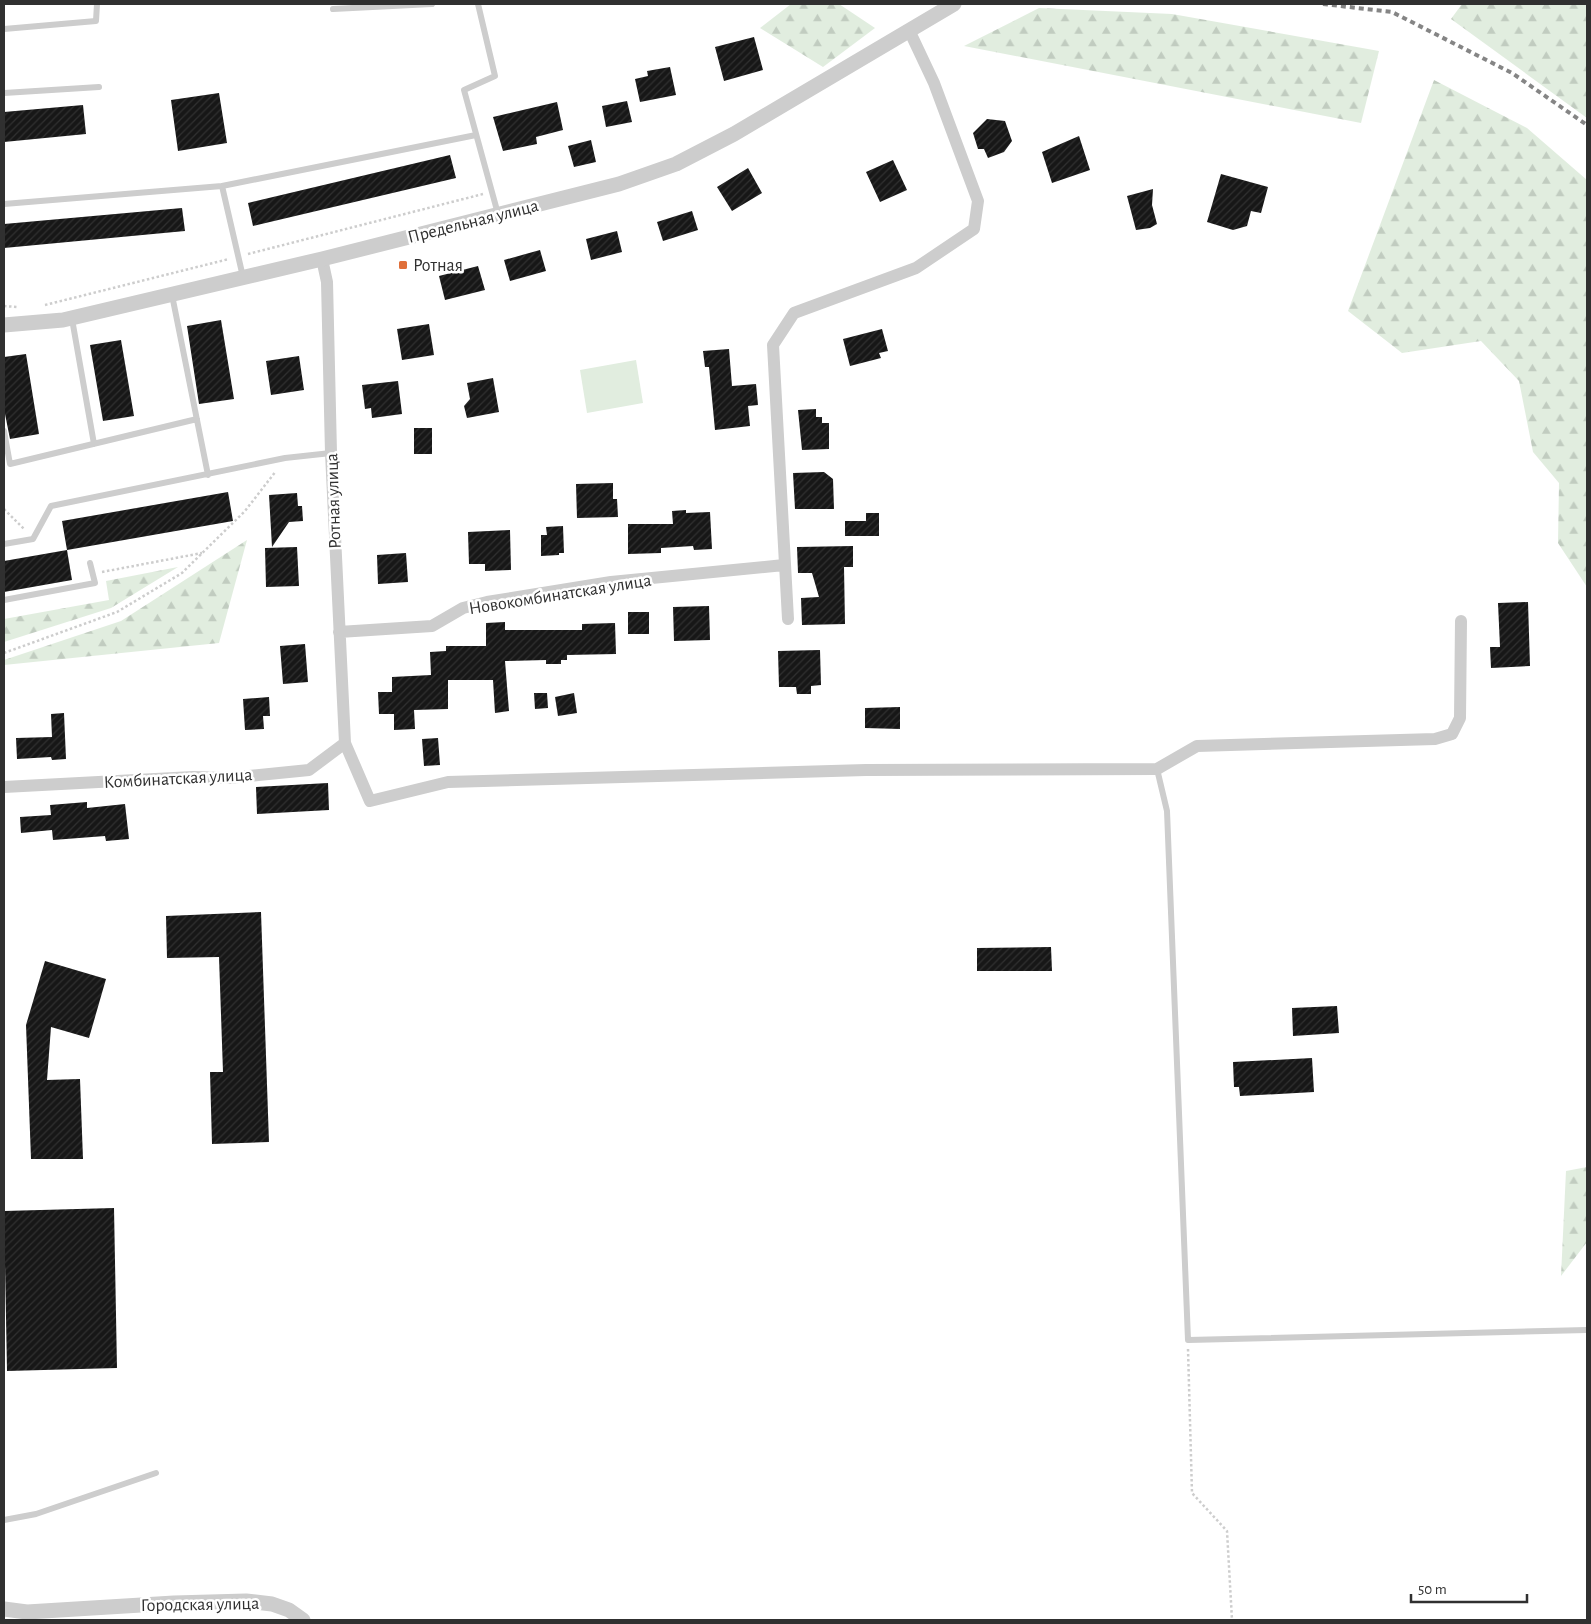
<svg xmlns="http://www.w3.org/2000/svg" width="1591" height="1624" font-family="'Alegreya Sans',sans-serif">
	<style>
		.forest { fill: url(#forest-firs) }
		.pitch { fill: #e1eddf }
		.building { fill: url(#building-hatch) }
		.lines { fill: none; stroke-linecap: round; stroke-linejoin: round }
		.path { stroke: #cdcdcd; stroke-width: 2.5; stroke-dasharray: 2.5 2.5; stroke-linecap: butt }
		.service { stroke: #cdcdcd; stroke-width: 6 }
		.minor { stroke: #cdcdcd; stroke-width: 12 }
		.tertiary { stroke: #cdcdcd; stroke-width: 15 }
		.rail { stroke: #858585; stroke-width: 4; stroke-dasharray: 5 4; stroke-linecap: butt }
		.poi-dot { fill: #e06f3a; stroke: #fff; stroke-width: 2 }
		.labels { text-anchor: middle; stroke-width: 5; stroke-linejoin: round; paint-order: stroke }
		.street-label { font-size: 18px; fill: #303030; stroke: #fff }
		.poi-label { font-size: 18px; fill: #303030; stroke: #fff; text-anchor: start }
	</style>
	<defs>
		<pattern id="forest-firs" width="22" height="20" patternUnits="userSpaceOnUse" patternTransform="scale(1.25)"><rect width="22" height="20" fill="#e1eddf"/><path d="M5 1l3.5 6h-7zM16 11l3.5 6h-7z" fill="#c1ccc0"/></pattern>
		<pattern id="building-hatch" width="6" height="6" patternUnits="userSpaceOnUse" patternTransform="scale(1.25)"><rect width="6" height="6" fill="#171717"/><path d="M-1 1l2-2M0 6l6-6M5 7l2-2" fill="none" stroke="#303030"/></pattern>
	</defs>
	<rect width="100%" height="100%" fill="#fff"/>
	<!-- forest -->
	<path class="forest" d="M791,4H839L875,28L823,67L760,28Z
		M1462,4H1587V118L1451,19Z
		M1039,8L1172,14L1379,51L1361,123L964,46Z
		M1434,80L1527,128L1587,180V587L1558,543L1559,483L1533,452L1519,381L1481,341L1402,353L1348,311Z
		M247,540L219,643L4,665V660L121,621Z
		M178,567L111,608L4,642V619L109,600L106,581Z
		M1587,1167V1242L1561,1276L1566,1171Z"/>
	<!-- pitch -->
	<path class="pitch" d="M636,360L643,403L587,413L580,370Z"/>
	<!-- building -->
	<path class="building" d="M754,37L763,70L724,81L715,47Z
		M670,67L676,95L640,102L635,79L648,76L647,71Z
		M219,93L227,143L178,151L171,100Z
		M627,101L632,122L606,127L602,106Z
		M557,102L563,130L536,137L537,144L503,151L493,117Z
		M83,105L86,134L4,142V112Z
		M987,119L1005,121L1012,141L1004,152L988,158L984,149H978L973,133Z
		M1079,136L1090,170L1052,183L1042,152Z
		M591,140L596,162L574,167L568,146Z
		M450,155L456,178L253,226L248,203Z
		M893,160L907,190L880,202L866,172Z
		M748,168L762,193L732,211L717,187Z
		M1221,174L1268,187L1261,213L1251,211L1247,226L1233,230L1207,222Z
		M1153,189L1152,205L1157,224L1150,228L1136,230L1127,196Z
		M182,208L185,231L4,248V224Z
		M692,211L698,230L663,241L657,222Z
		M617,231L622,252L591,260L586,239Z
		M540,250L546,271L510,281L504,260Z
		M478,266L485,290L445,300L439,276Z
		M221,320L234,399L199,404L187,326Z
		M429,324L434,355L402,360L397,329Z
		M882,329L888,351L879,353L881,358L850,366L843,339Z
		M121,340L134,416L103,421L90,345Z
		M729,349L732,386L756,384L758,405L748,406L750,426L715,430L709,367H705L703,351Z
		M26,354L39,434L10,439L4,409V357Z
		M299,356L304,390L271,395L266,361Z
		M493,378L499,412L467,418L464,406L470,399L467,383Z
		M398,381L402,414L372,418L371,408L365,409L362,385Z
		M816,409V417H822V423H829V449L802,450L798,410Z
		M414,428H432V454H414Z
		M824,472L833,479L834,509H795L793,473Z
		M613,483V499H617L618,517L577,518L576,484Z
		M228,492L233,521L67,550L62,521Z
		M297,493L298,506H302L303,521L289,522L272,547L269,495Z
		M686,510V513L710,512L712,549L694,550L693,546L661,548V553L628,554V524H673L672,511Z
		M866,513H879V536H845V521H866Z
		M563,526L564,553H559V555L541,556V535H547L546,527Z
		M510,530L511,570L485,571V564H469L468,532Z
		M853,546V567H844L845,624L802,625L801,598L819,597L812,573H798L797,547Z
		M297,547L299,586L266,587L265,548Z
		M67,550L72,580L4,592V561Z
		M406,553L408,582L378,584L377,555Z
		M1528,602L1530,666L1491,668L1490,647H1500L1498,603Z
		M709,606L710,640L674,641L673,607Z
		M628,612H649V634H628Z
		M505,622V630H582V624L615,623L616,654L567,655V660H561V664H546V660L505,661L509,711L495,713L493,680H448V709L414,710L415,729L394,730V714H379L378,692H392V677L431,675L430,652L446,651V646H486V623Z
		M305,644L308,682L283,684L280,646Z
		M820,650L821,685L811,686V694H797L796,687H779L778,651Z
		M534,693H547L548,708L535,709Z
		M574,693L577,713L558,716L555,697Z
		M269,697L270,716H263L264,729L245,730L243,699Z
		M900,707V729L865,728V708Z
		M64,713L66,759L52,760L51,757L17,759L16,738L52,737L51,714Z
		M438,738L440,765L424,766L422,739Z
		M328,783L329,810L257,814L256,787Z
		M87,802V808L125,804L129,839L106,841L105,836L53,840L52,830L21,833L20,817L51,815L50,805Z
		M261,912L269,1142L212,1144L210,1072H223L219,957L167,958L166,916Z
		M1051,947L1052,971H977V948Z
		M45,961L106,979L89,1038L51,1027L47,1080L80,1079L83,1159H31L26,1025Z
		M1337,1006L1339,1033L1293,1036L1292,1008Z
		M1312,1058L1314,1092L1240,1096L1239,1087H1234L1233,1062Z
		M114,1208L117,1368L7,1371L4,1211Z"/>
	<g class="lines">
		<!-- path -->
		<path class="path" d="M248,254L483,194
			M45,305L229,259
			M4,306L17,307
			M4,509L24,529
			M102,572L202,553
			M4,653L117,612L182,573L245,511L276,471
			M1188,1349L1192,1493L1227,1531L1232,1620"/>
		<!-- service -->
		<path class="service" d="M478,4L495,76L464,90L498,214
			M333,9L432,4
			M4,29L96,21L97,4
			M4,93L99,87
			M222,186L243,277
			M4,204L222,186L476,135
			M172,295L208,475
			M72,319L94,444
			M4,431L10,464L197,419
			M4,544L33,539L51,506L285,458L331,453
			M4,600L95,583L90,563
			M1157,769L1167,811L1188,1340L1587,1330
			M4,1520L36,1514L156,1473"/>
		<!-- minor -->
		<path class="minor" d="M322,259L327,282L331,453L345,743L370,801L448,782L866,770L1157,769L1197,746L1435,739L1452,734L1460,718L1461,621
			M788,619L773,345L794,313L916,268L974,229L978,201L934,83L909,30
			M339,632L432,626L463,608L487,602L611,582L784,565
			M4,787L193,777L229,778L309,770L345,743"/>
		<!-- tertiary -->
		<path class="tertiary" d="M4,325L63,320L322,259L619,184L676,164L734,134L954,4
			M4,1609L27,1612L174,1603L246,1601L272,1604L289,1610L303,1620"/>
		<!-- rail -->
		<path class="rail" d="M1323,4L1392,12L1512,73L1587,125"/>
	</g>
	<!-- markers -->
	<rect class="poi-dot" x="398" y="260" width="10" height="10" rx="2.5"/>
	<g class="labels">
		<!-- street labels -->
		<g class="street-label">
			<text transform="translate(473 221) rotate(-14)" y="6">Предельная улица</text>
			<text transform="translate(333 501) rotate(-92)" y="6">Ротная улица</text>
			<text transform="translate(560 594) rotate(-9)" y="6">Новокомбинатская улица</text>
			<text transform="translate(178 778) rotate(-3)" y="6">Комбинатская улица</text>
			<text transform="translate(200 1604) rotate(-1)" y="6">Городская улица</text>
		</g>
		<!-- poi labels -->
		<g class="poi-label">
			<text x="413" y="271">Ротная</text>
		</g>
	</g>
	<!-- border -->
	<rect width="1591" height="1624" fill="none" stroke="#303030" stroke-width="10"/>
	<!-- scale -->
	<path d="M1411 1594v8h116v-8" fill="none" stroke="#303030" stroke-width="2.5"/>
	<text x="1418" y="1594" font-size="15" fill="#303030" stroke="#ffffff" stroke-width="4" paint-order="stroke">50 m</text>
</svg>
